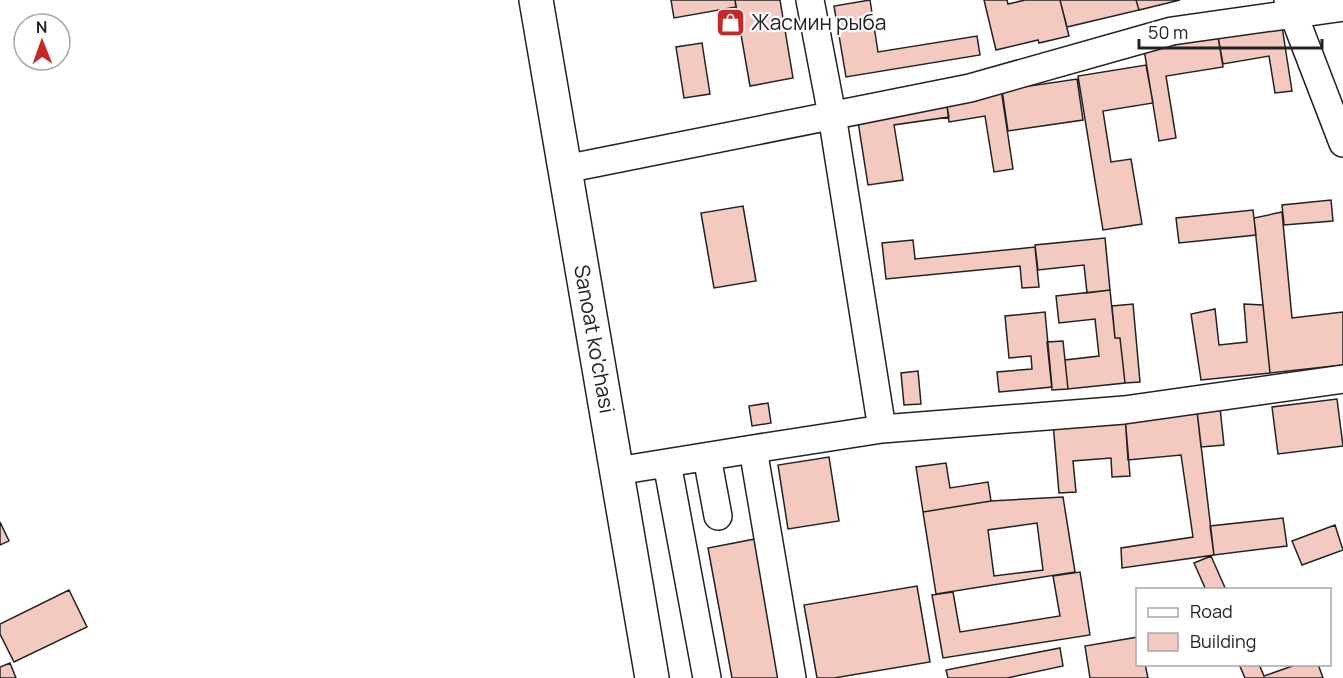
<svg xmlns="http://www.w3.org/2000/svg" width="1343" height="678" font-family="Manrope,sans-serif">
	<style>
		.building { fill: #f3c9c0; stroke: #222; stroke-width: 1.5; fill-rule: evenodd }
		.lines { fill: none; stroke-linecap: round; stroke-linejoin: round }
		.minor-casing { stroke: #222; stroke-width: 30 }
		.major-casing { stroke: #222; stroke-width: 36 }
		.minor { stroke: #fff; stroke-width: 27 }
		.major { stroke: #fff; stroke-width: 33 }
		.labels { text-anchor: middle; stroke-width: 4.5; stroke-linejoin: round; paint-order: stroke }
		.poi-label { font-size: 21px; fill: #222; stroke: #fff; text-anchor: start }
		.street-label { font-size: 21px; fill: #222; stroke: #fff }
	</style>
	<rect width="100%" height="100%" fill="#fff"/>
	<!-- building -->
	<path class="building" d="M671,0H735L736,7L674,18Z
		M735,0H780L793,78L750,86Z
		M870,0L878,52L977,36L980,55L846,77L834,6Z
		M984,0H1007L1008,4L1025,0H1060L1069,36L1039,43L1038,40L996,50Z
		M1060,0H1136L1139,10L1067,27Z
		M1136,0H1180L1139,10Z
		M1281,20L1292,91L1275,93L1269,56L1223,64L1217,31Z
		M1217,31L1223,67L1166,76L1176,138L1159,141L1143,43Z
		M702,43L710,94L684,98L676,47Z
		M1146,65L1153,103L1103,111L1111,162L1131,159L1142,224L1103,230L1078,76Z
		M1077,79L1083,120L1008,131L1002,90Z
		M1001,89L1013,169L994,172L985,116L949,122L946,98Z
		M946,101L949,117L894,125L903,180L868,185L857,115Z
		M1331,200L1333,221L1284,225L1282,205Z
		M743,206L756,281L714,288L701,213Z
		M1253,210L1256,235L1179,243L1176,218Z
		M1282,212L1292,318L1343,312V365L1270,373L1254,218Z
		M1105,238L1110,290L1087,293L1084,265L1038,270L1035,245Z
		M913,240L915,259L1035,247L1039,287L1022,288L1020,266L886,279L882,243Z
		M1110,290L1115,338H1120L1125,383L1068,389L1065,360L1099,356L1095,319L1059,323L1056,296Z
		M1133,304L1140,382L1125,383L1120,338H1115L1112,306Z
		M1244,304L1263,305L1270,373L1201,380L1191,314L1215,309L1219,345L1247,342Z
		M1045,312L1052,387L999,392L997,372L1032,369L1031,356L1009,358L1005,316Z
		M1063,341L1068,389L1052,390L1047,342Z
		M918,371L921,404L904,405L901,373Z
		M1337,399L1343,446L1278,454L1272,407Z
		M768,403L771,423L752,426L749,406Z
		M1220,408L1224,445L1201,447L1197,411Z
		M1197,411L1214,555L1122,568L1121,548L1193,537L1181,455L1128,460L1125,416Z
		M1125,416L1130,476L1112,477L1111,458L1073,461L1076,492L1059,493L1053,423Z
		M829,457L839,521L788,529L778,465Z
		M946,463L950,488L988,482L991,501L923,512L916,467Z
		M1063,497L1075,572L936,594L923,512L991,501ZM1037,523L1043,570L994,576L988,530Z
		M1283,518L1287,546L1214,555L1210,526Z
		M0,522L9,541L0,545Z
		M1335,525L1343,550L1302,565L1292,541Z
		M755,539L780,678H732L708,548Z
		M1211,556L1226,590H1206L1194,563Z
		M1080,572L1090,635L943,658L932,595L953,592L960,632L1060,616L1053,576Z
		M917,586L930,662L834,678H817L804,605Z
		M69,590L87,627L14,662L0,634V624Z
		M1138,637V664H1145L1148,678H1090L1085,646Z
		M1060,648L1063,666L1007,678H948L946,670Z
		M10,663L16,678H0V667Z
		M1239,664H1259L1264,676L1298,664H1318L1323,678H1245Z"/>
	<g class="lines">
		<defs>
			<path id="minor" d="M810,0L832,115L882,429
				M1288,0L1343,143
				M565,169L970,88L1172,31L1343,7
				M707,457L718,516
				M667,463L707,678
				M617,471L753,449
				M792,678L753,449L882,429L1124,410L1343,379"/>
			<path id="major" d="M536,0L652,678"/>
		</defs>
		<!-- minor casing -->
		<use href="#minor" class="minor-casing"/>
		<!-- major casing -->
		<use href="#major" class="major-casing"/>
		<!-- minor -->
		<use href="#minor" class="minor"/>
		<!-- major -->
		<use href="#major" class="major"/>
	</g>
	<!-- icons -->
	<defs>
		<symbol id="shop-square" viewBox="-11 -11 22 22"><rect x="-9" y="-9" width="18" height="18" rx="4" fill="#c62828" stroke="#fff"/><path d="M-5-2.5h2.3a2.7 3.5 0 0 1 5.4 0H5L5.5 6h-11ZM-1.5-2.5h3a1.5 2.3 0 0 0-3 0Z" fill="#fff"/></symbol>
	</defs>
	<g fill-rule="evenodd">
		<use href="#shop-square" x="714" y="6" width="33" height="33"/>
	</g>
	<g class="labels">
		<!-- poi labels -->
		<g class="poi-label">
			<text x="751" y="30">Жасмин рыба</text>
		</g>
		<!-- street labels -->
		<g class="street-label">
			<text transform="translate(594 339) rotate(80)" y="7">Sanoat ko'chasi</text>
		</g>
	</g>
	<!-- legend -->
	<rect x="1136" y="588" width="195" height="78" fill="#ffffff" stroke="#a7a7a7" stroke-width="1.5"/>
	<rect x="1148" y="608" width="30" height="9" fill="#ffffff" stroke="#a7a7a7" stroke-width="1.5"/>
	<text x="1190" y="618" font-size="18" fill="#222222">Road</text>
	<rect x="1148" y="633" width="30" height="18" fill="#f3c9c0" stroke="#a7a7a7" stroke-width="1.5"/>
	<text x="1190" y="648" font-size="18" fill="#222222">Building</text>
	<!-- north arrow -->
	<g transform="translate(42 42) rotate(359)"><circle r="28" fill="#ffffff" stroke="#a7a7a7" stroke-width="1.5"/>
	<path d="M0-4.5L10 22L0 15L-10 22Z" fill="#c62828"/>
	<text y="-9" font-size="16" font-weight="bold" text-anchor="middle" fill="#222222">N</text>
	</g>
	<!-- scale -->
	<path d="M1139 39v9h183v-9" fill="none" stroke="#222222" stroke-width="3"/>
	<text x="1148" y="39" font-size="18" fill="#222222" stroke="#ffffff" stroke-width="4.5" paint-order="stroke">50 m</text>
</svg>
